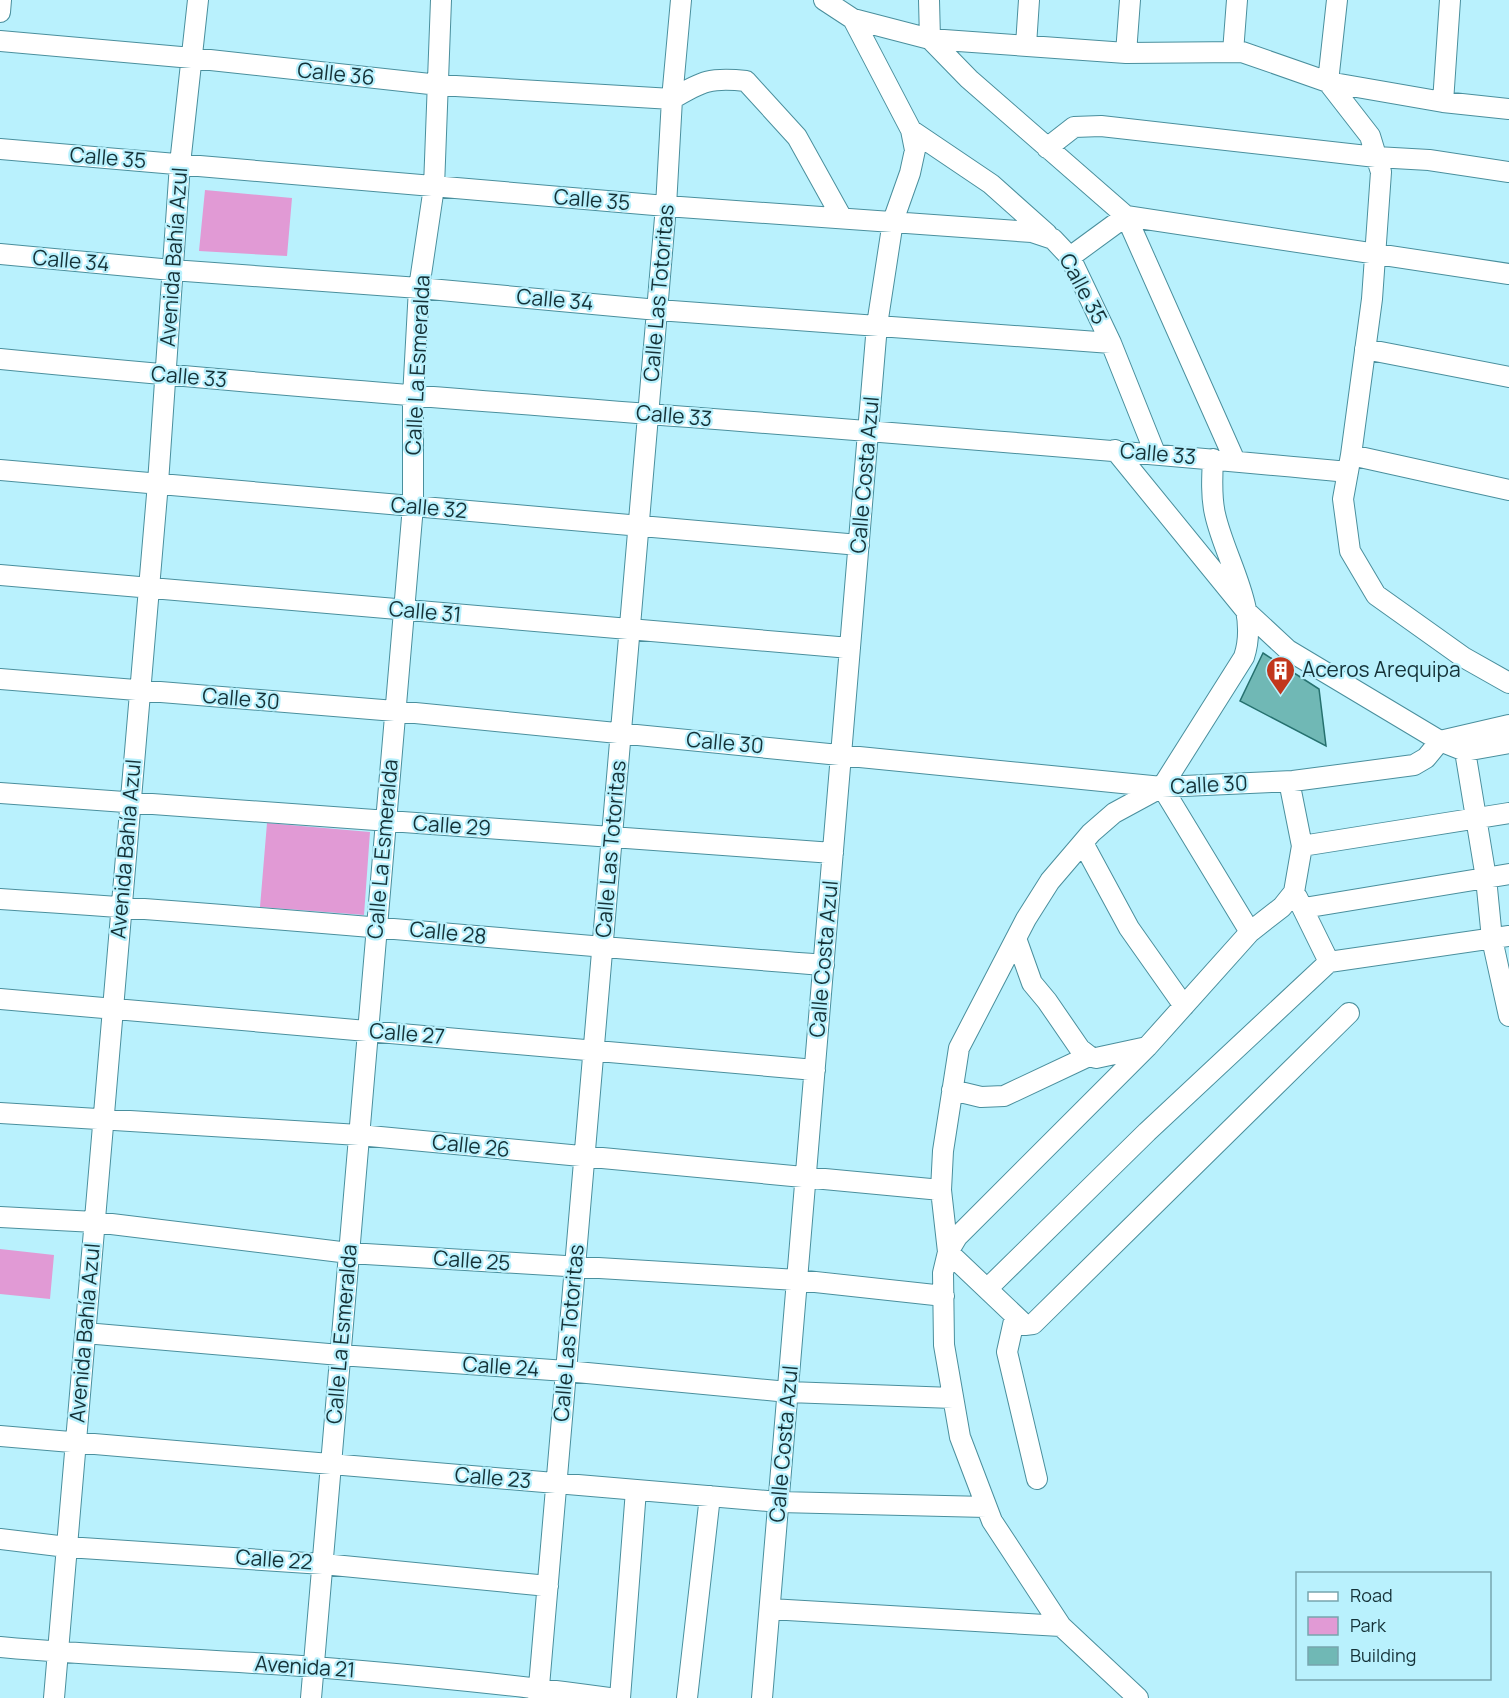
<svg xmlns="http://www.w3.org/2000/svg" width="1509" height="1698" font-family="Manrope,sans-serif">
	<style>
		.green { fill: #e19ad5 }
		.building { fill: #70b8b5; stroke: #26716f; stroke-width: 1.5 }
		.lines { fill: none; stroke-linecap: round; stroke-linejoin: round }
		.minor-casing { stroke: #4a8f9d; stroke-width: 22 }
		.minor { stroke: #fff; stroke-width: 20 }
		.labels { text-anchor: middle; stroke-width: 4.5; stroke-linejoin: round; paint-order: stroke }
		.street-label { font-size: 21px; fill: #153238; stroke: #b9f1fd }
		.poi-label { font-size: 21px; fill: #153238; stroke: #b9f1fd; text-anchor: start }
	</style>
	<rect width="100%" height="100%" fill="#b9f1fd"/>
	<!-- green -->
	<path class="green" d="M205,190L292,198L287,256L199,251Z
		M267,823L370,832L364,915L260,907Z
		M0,1249L54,1255L50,1299L0,1294Z"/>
	<!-- building -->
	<path class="building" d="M1263,653L1319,689L1326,746L1240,701Z"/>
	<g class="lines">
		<defs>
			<path id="minor" d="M824,0L853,19L930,39L1126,53L1242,52L1328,82L1443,102L1509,109
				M929,0L930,39L969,79L1126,216L1235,461
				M1337,0L1328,82L1370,136L1381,172L1372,299L1351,455L1343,499L1350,551L1376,595L1463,657L1509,683
				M0,12L1,0
				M0,41L192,58L439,85L672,99C702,81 711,77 746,81L797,137L842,218
				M1026,45L1029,0
				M1233,52L1237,0
				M1126,53L1130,0
				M1443,102L1450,0
				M911,130L991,184L1047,234
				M1047,148L1074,127L1101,126L1376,157L1429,160L1509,172
				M0,149L666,206L1032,232L1053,239L1070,257L1111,343L1155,453
				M0,254L172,270L419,288L658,310L1111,343
				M1070,257L1126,216L1509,274
				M1365,349L1509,377
				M0,359C449,403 899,429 1348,472
				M1115,450L1247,612L1288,650L1440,741L1465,751L1509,743
				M1351,455L1509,490
				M1213,459C1212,477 1211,497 1215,514C1225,560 1260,609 1244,657L1162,787L1114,813L1091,833L1050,881L1026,919L959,1048L943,1151L941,1190L948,1252L1025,1325L1033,1324L1349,1013
				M0,470L859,545
				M0,575L850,648
				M0,679L395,711L1162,787L1293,781L1414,765L1426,758L1440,741
				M1440,741L1509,725
				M1465,751L1486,878L1492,939L1509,1016
				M1162,787L1250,932
				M0,793L833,853
				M1083,843L1129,928L1184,1006
				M1302,846L1509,813
				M1297,897L1329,962
				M0,899C275,916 549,944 824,965
				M1304,908L1509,874
				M1017,941L1032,983L1047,1001L1080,1049L1089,1056L1096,1058L1147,1047
				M0,999L815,1070
				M952,1090L981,1097L1004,1096L1089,1056
				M0,1113L359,1135L941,1190
				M0,1217L95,1222L349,1253L797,1280L944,1296
				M987,1289L1147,1132L1329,962L1509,936
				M1015,1316L1007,1352L1037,1479
				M85,1333L340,1355L566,1371L788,1392L953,1398
				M0,1436L779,1502L986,1507
				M0,1539L67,1547L323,1564L548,1586
				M770,1609L1061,1626
				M0,1647C105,1657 210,1659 314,1667C413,1675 512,1684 609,1698
				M54,1698L158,483L180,164L198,0
				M311,1698L413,506V397L419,288L434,187L441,0
				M538,1698L666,206L672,99L681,0
				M620,1698L636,1490
				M687,1698L710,1496
				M762,1698L877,325L893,221L910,173L915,150L911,130L853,19
				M1138,1698L1061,1626L992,1521L960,1437L944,1345L943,1273L948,1252L957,1237L1147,1047L1250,932L1282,907L1294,892L1302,846L1291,791L1293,781"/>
		</defs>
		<!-- minor casing -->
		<use href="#minor" class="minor-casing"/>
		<!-- minor -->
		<use href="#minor" class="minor"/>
	</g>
	<!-- icons -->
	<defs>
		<symbol id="building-pin" viewBox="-11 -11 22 30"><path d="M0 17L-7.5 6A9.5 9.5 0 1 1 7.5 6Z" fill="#c2371d" stroke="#b9f1fd"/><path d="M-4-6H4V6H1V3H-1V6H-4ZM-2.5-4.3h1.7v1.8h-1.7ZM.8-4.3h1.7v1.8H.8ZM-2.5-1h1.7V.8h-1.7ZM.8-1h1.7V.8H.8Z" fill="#fff"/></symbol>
	</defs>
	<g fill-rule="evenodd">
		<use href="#building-pin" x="1264" y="654" width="33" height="45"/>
	</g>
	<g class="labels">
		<!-- street labels -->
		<g class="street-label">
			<text transform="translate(336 74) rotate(6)" y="7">Calle 36</text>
			<text transform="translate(108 158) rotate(5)" y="7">Calle 35</text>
			<text transform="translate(592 200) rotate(5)" y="7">Calle 35</text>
			<text transform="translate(174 257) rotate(-86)" y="7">Avenida Bahía Azul</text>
			<text transform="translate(71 261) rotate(5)" y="7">Calle 34</text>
			<text transform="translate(1083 289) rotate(62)" y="7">Calle 35</text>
			<text transform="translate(659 293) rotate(-85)" y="7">Calle Las Totoritas</text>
			<text transform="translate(555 300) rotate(5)" y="7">Calle 34</text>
			<text transform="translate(418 365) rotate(-87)" y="7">Calle La Esmeralda</text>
			<text transform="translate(189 377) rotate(5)" y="7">Calle 33</text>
			<text transform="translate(674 416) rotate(5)" y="7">Calle 33</text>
			<text transform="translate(1158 454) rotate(5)" y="7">Calle 33</text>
			<text transform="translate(865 475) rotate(-85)" y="7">Calle Costa Azul</text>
			<text transform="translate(429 508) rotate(5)" y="7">Calle 32</text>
			<text transform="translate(425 612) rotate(5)" y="7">Calle 31</text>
			<text transform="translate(241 699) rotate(5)" y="7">Calle 30</text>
			<text transform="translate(725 743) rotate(5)" y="7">Calle 30</text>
			<text transform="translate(1209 785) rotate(-3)" y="7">Calle 30</text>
			<text transform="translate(452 826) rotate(4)" y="7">Calle 29</text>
			<text transform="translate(126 849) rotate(-85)" y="7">Avenida Bahía Azul</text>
			<text transform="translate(383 849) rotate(-85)" y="7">Calle La Esmeralda</text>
			<text transform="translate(611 849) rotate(-85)" y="7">Calle Las Totoritas</text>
			<text transform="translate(448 933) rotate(6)" y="7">Calle 28</text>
			<text transform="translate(824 959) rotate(-85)" y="7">Calle Costa Azul</text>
			<text transform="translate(407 1034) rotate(5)" y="7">Calle 27</text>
			<text transform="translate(471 1146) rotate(6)" y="7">Calle 26</text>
			<text transform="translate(472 1261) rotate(4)" y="7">Calle 25</text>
			<text transform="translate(85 1333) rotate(-85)" y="7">Avenida Bahía Azul</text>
			<text transform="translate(569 1333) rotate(-85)" y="7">Calle Las Totoritas</text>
			<text transform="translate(342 1334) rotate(-85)" y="7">Calle La Esmeralda</text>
			<text transform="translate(501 1367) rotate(4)" y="7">Calle 24</text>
			<text transform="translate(784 1444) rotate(-85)" y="7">Calle Costa Azul</text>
			<text transform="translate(493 1478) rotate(5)" y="7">Calle 23</text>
			<text transform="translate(274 1560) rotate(4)" y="7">Calle 22</text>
			<text transform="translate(305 1667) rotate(4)" y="7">Avenida 21</text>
		</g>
		<!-- poi labels -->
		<g class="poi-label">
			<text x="1302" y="677">Aceros Arequipa</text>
		</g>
	</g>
	<!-- legend -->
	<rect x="1296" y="1572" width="195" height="108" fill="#b9f1fd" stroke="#77a5ae" stroke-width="1.5"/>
	<rect x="1308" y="1592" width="30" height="9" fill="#ffffff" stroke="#77a5ae" stroke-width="1.5"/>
	<text x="1350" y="1602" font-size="18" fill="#153238">Road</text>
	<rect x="1308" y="1617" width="30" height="18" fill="#e19ad5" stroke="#77a5ae" stroke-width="1.5"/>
	<text x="1350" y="1632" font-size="18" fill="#153238">Park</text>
	<rect x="1308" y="1647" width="30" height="18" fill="#70b8b5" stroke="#77a5ae" stroke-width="1.5"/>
	<text x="1350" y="1662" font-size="18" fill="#153238">Building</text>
</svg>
